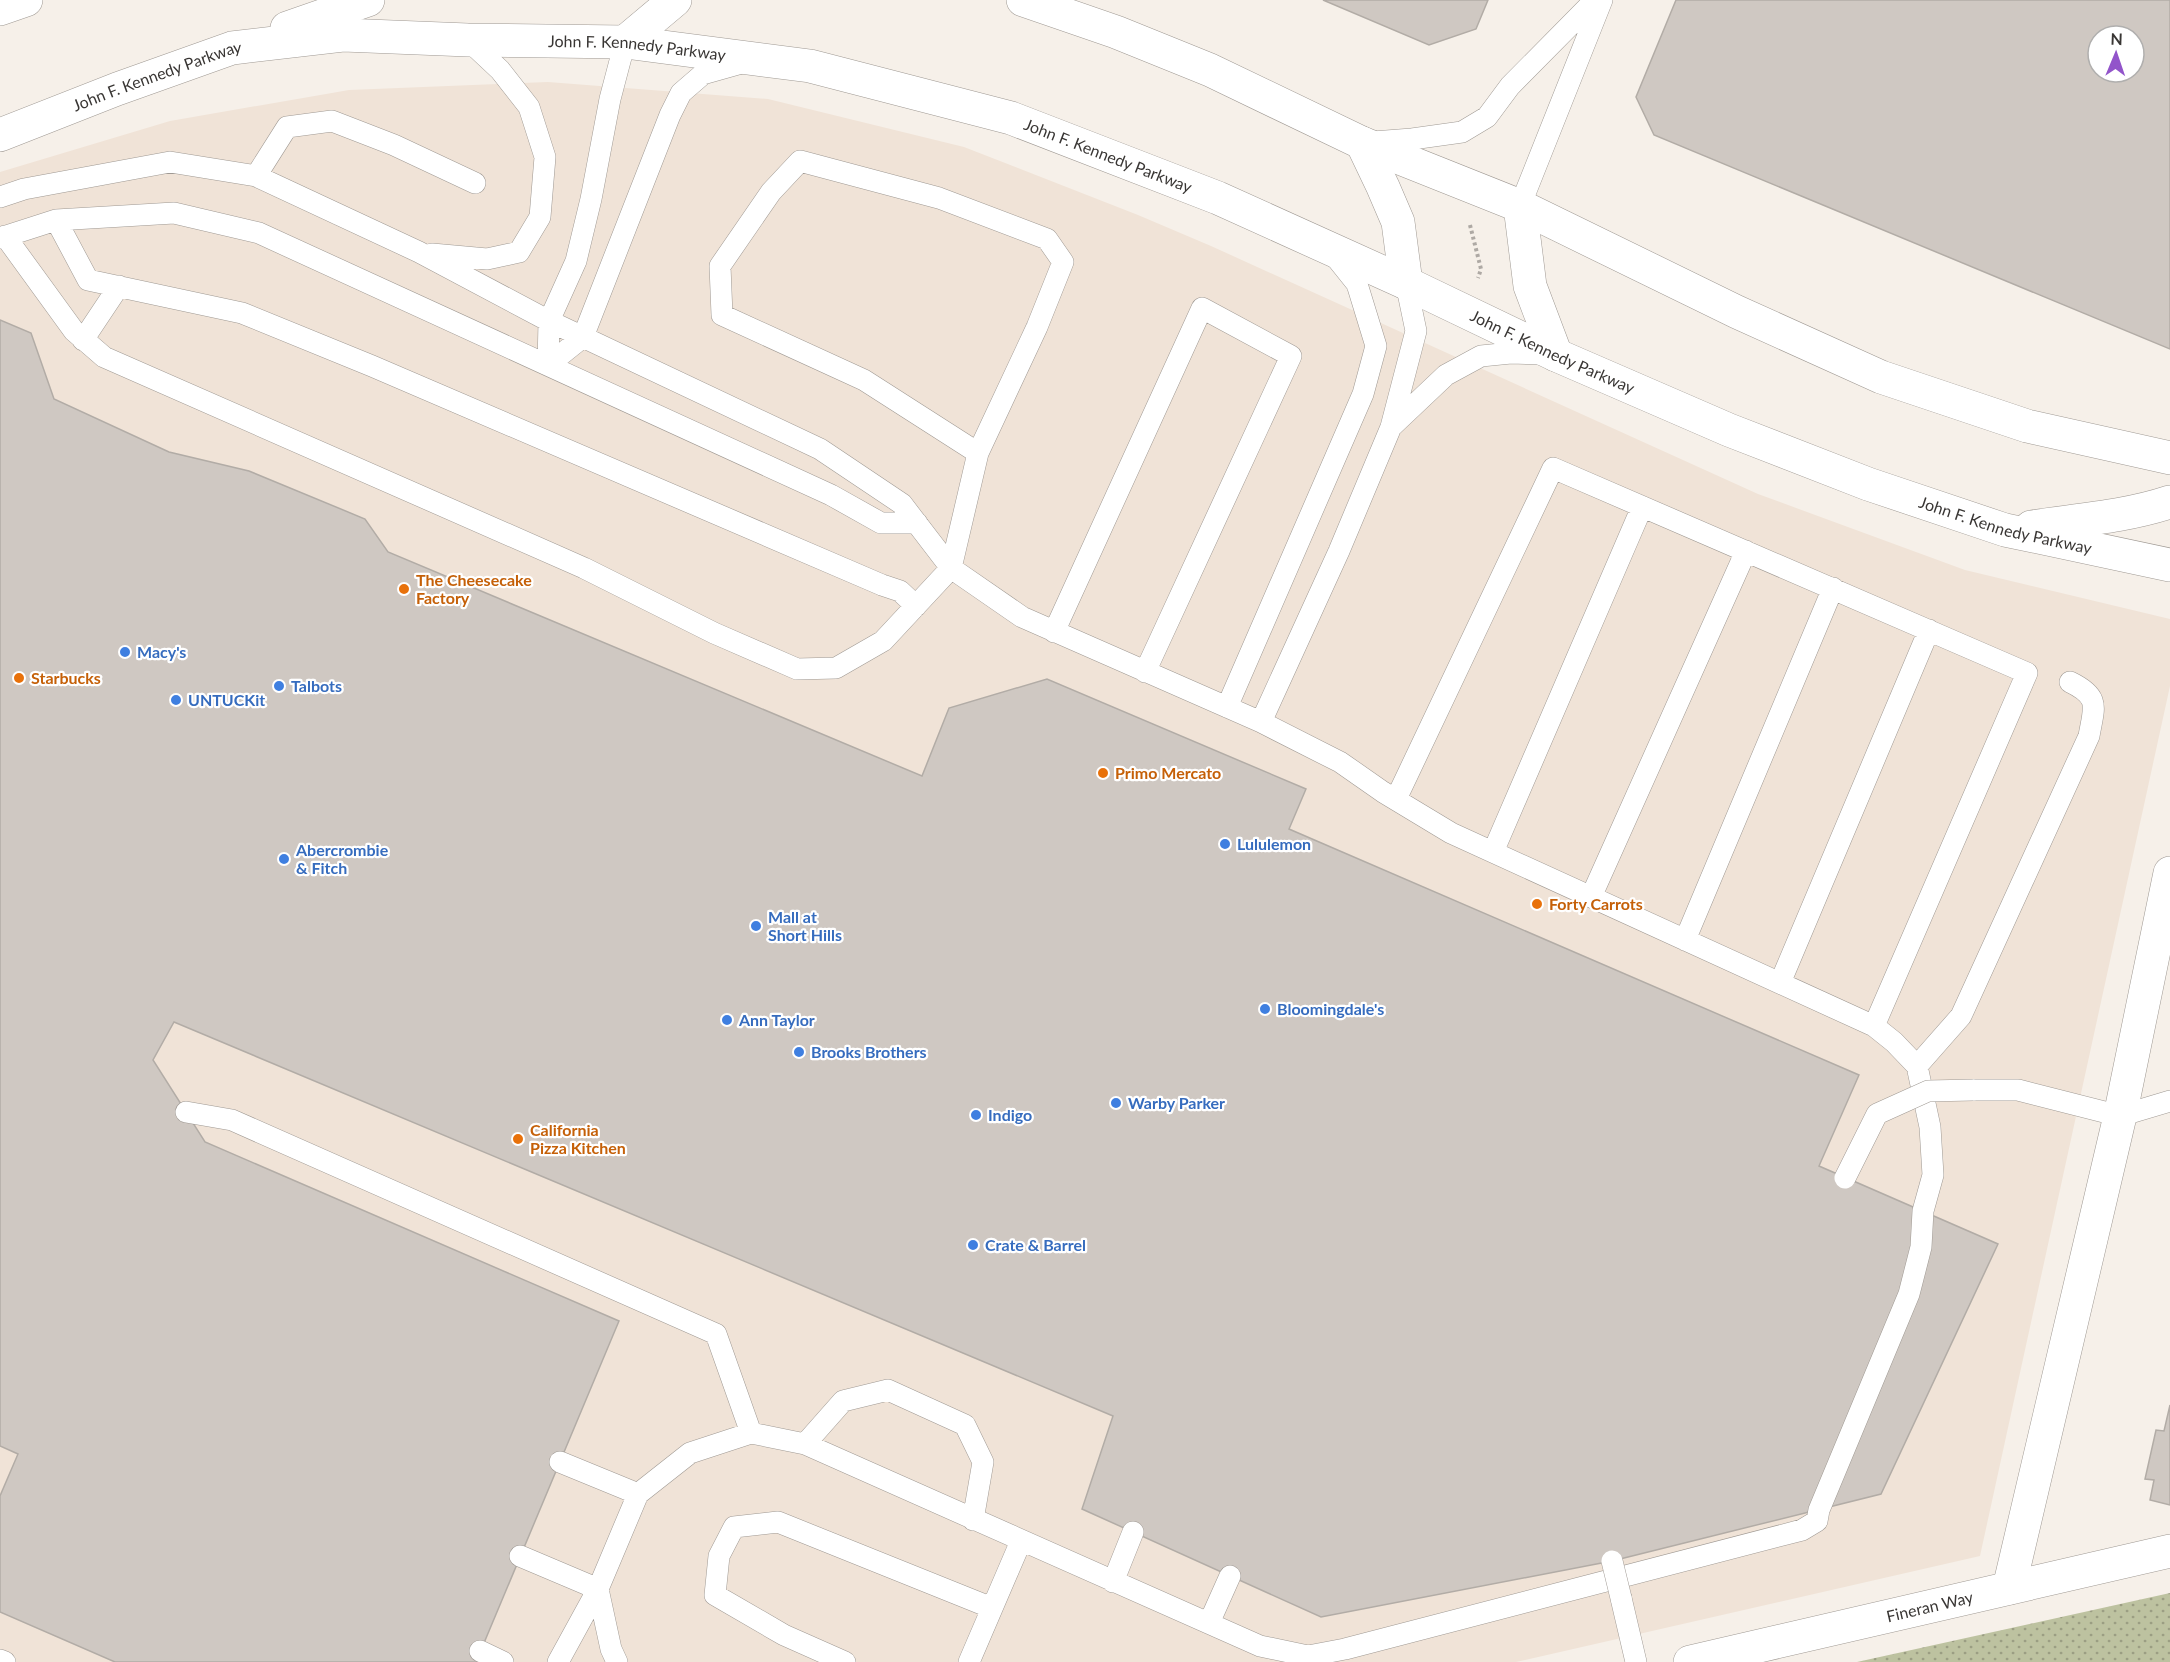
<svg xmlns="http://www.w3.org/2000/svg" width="2170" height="1662" font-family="Lato,sans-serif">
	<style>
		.built { fill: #f0e3d7 }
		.grass { fill: url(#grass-dots) }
		.building { fill: #cfc8c2; stroke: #b2aca6; stroke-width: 1.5; fill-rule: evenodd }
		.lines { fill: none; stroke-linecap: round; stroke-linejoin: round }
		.service-casing { stroke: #9f9993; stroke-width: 22 }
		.minor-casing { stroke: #9f9993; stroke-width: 34 }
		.primary-casing { stroke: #9f9993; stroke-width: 34 }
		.path { stroke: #aea9a4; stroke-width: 4; stroke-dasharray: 3 3; stroke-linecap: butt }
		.service { stroke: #fff; stroke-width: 21 }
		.minor { stroke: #fff; stroke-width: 33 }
		.primary { stroke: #fff; stroke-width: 33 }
		.service-bridge-casing { stroke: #9f9993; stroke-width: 22; stroke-linecap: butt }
		.service-bridge { stroke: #fff; stroke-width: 21 }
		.food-dot { fill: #e8710a; stroke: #fff; stroke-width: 2 }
		.shop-dot { fill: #3f7fe0; stroke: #fff; stroke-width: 2 }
		.labels { text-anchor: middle; stroke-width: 4.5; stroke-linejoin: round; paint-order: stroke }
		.street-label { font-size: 16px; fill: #393634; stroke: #fff }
		.food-label { font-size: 16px; font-weight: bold; fill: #c56008; stroke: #fff; text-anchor: start }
		.shop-label { font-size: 16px; font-weight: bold; fill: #366cbe; stroke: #fff; text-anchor: start }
	</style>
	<defs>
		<pattern id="grass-dots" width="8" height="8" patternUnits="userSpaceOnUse" patternTransform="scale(1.5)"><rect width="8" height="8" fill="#bdc2a0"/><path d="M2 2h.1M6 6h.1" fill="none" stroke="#9b9e83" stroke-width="1.8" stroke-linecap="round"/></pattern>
	</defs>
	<rect width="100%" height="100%" fill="#f6f0e9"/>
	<!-- built -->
	<path class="built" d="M548,82L768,99L964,147L1138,215L1211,246L1758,494L1965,570L2170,619V686L1980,1556L1516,1662H0V172L170,121L349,90Z"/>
	<!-- grass -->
	<path class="grass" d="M2170,1593V1662H1857Z"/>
	<!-- building -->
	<path class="building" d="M1323,0H1488L1476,29L1429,45Z
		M1676,0H2170V349L1654,135L1636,97ZM2098,36H2134V72H2098Z
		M0,320L31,333L54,399L169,452L249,471L365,519L388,552L922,776L949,708L1047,679L1306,789L1289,829L1859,1075L1819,1166L1998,1244L1881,1494L1612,1561L1321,1617L1082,1509L1113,1416L174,1022L153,1060L205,1142L619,1321L476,1662H115L0,1612V1496L18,1454L0,1446Z
		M2170,1405V1505L2150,1500L2154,1480L2145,1479L2156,1430L2164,1431Z"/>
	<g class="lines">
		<defs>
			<path id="service" d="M1373,142L1412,139L1462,132L1487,117L1510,86L1595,0
				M256,176L287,127L332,121L394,145L475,183
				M0,197L24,189L170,162L256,176L419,252L549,321L820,449L902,504L951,568L1022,617L1261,722L1340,762L1383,792L1451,833L1874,1026L2027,673L1553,468L1396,799
				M1520,206L1602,0
				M56,220L88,280L242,313L372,366L882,585L900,591L916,606
				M5,236L74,331L104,357L584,568L714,633L797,669L836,668L883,641L951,568L978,453L864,380L722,315L720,266L771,192L800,161L939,198L1047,239L1063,262L1037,327L978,453
				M0,238L56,220L174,213L259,233L831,495L881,523H917
				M432,254L487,259L519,252L540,217L545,157L529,107L500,70L468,40
				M83,340L119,286
				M548,365L583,337L670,115L681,93L703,74L742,63
				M548,365L549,321L576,261L591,199L610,99L625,42
				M1391,427L1446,375L1481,356L1511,353L1541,354
				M1054,632L1202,308L1291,356L1145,672
				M1227,707L1363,394L1376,346L1357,284L1333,254
				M1261,722L1339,551L1391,427L1416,331L1406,283
				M1493,852L1642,507
				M1591,897L1746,551
				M1685,940L1833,588
				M1780,983L1929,630
				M1917,1066L1961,1016L2089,736C2094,707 2101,697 2070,682
				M1973,1090H2018L2120,1116L2170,1101
				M186,1112L232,1120L716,1334L751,1433
				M805,1444L843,1401L888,1390L965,1425L983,1462L973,1520
				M560,1462L638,1494
				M520,1556L598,1589L611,1649L617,1662
				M1113,1582L1133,1532
				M1621,1598L1636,1662
				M1209,1623L1230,1576
				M480,1651L503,1662
				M0,1660L5,1662
				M558,1662L598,1589L638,1494L690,1453L751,1433L805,1444L1260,1646L1308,1656L1345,1649L1802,1530L1817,1521L1819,1510L1909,1294L1921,1247L1923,1211L1933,1175L1930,1127L1917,1066L1894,1042L1874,1026
				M845,1662L784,1635L715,1595L719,1556L734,1527L778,1522L992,1608
				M969,1662L1021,1541"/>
			<g id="minor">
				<path d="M2009,1588L2120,1116L2170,873"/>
				<path id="s1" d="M1690,1662L2170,1551"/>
			</g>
			<g id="primary">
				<path d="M1023,0L1116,32L1210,70L1362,143L1520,206L1737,312L1881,377L2027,426L2170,458"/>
				<path d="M0,9L26,0"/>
				<path d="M287,28L368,0"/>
				<path d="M625,42L675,0"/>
				<path id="s2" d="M0,135L117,89L232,48L343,35L468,40L625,42L810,66L1011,118L1218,198L1406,283L1556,355L1729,430L1868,484L2005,530L2170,565"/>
				<path d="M1362,143L1383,187L1398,222L1406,283"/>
				<path d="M1520,206L1530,286L1556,355"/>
				<path d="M2031,527C2077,520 2125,517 2170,502"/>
			</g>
		</defs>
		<!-- service casing -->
		<use href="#service" class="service-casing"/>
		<!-- minor casing -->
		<use href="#minor" class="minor-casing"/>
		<!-- primary casing -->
		<use href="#primary" class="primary-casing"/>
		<!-- path -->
		<path class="path" d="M1470,225L1481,269L1478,278"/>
		<!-- service -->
		<use href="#service" class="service"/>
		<!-- minor -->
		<use href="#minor" class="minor"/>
		<!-- primary -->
		<use href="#primary" class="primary"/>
		<defs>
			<path id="service-bridge" d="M1845,1178L1877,1114L1928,1091L1973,1090
				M1612,1561L1621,1598"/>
		</defs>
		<!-- service-bridge casing -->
		<use href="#service-bridge" class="service-bridge-casing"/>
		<!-- service-bridge -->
		<use href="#service-bridge" class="service-bridge"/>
	</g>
	<!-- markers -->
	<g class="food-dot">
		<circle cx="404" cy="589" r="6"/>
		<circle cx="19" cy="678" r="6"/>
		<circle cx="1103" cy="773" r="6"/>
		<circle cx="1537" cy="904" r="6"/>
		<circle cx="518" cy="1139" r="6"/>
	</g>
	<g class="shop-dot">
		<circle cx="125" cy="652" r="6"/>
		<circle cx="279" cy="686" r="6"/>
		<circle cx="176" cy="700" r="6"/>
		<circle cx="1225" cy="844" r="6"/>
		<circle cx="284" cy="859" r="6"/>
		<circle cx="756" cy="926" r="6"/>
		<circle cx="1265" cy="1009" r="6"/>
		<circle cx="727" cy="1020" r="6"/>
		<circle cx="799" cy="1052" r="6"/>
		<circle cx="1116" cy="1103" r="6"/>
		<circle cx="976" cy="1115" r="6"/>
		<circle cx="973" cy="1245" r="6"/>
	</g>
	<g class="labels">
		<!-- street labels -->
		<g class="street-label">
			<text dy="6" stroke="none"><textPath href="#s2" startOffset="654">John F. Kennedy Parkway</textPath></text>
			<text dy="6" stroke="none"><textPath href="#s2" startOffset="168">John F. Kennedy Parkway</textPath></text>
			<text dy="6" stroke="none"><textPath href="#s2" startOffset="1140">John F. Kennedy Parkway</textPath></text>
			<text dy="6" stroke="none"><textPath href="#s2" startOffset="1626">John F. Kennedy Parkway</textPath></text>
			<text dy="6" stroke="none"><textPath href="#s2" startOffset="2112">John F. Kennedy Parkway</textPath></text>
			<text dy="6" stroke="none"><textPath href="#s1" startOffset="246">Fineran Way</textPath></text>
		</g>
		<!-- food labels -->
		<g class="food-label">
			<text x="416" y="586">The Cheesecake<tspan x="416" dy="18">Factory</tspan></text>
			<text x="31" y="684">Starbucks</text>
			<text x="1115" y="779">Primo Mercato</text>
			<text x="1549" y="910">Forty Carrots</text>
			<text x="530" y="1136">California<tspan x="530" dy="18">Pizza Kitchen</tspan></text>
		</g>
		<!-- shop labels -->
		<g class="shop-label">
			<text x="137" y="658">Macy's</text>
			<text x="291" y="692">Talbots</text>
			<text x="188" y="706">UNTUCKit</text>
			<text x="1237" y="850">Lululemon</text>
			<text x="296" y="856">Abercrombie<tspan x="296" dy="18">&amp; Fitch</tspan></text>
			<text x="768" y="923">Mall at<tspan x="768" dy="18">Short Hills</tspan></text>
			<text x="1277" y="1015">Bloomingdale's</text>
			<text x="739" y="1026">Ann Taylor</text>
			<text x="811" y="1058">Brooks Brothers</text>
			<text x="1128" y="1109">Warby Parker</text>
			<text x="988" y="1121">Indigo</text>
			<text x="985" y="1251">Crate &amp; Barrel</text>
		</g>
	</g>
	<!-- north arrow -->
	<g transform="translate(2116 54) rotate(2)"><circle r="28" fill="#ffffff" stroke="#b0afae" stroke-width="1.5"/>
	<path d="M0-4.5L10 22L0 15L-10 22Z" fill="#9254ca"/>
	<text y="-9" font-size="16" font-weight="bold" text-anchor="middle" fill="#393634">N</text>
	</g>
</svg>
